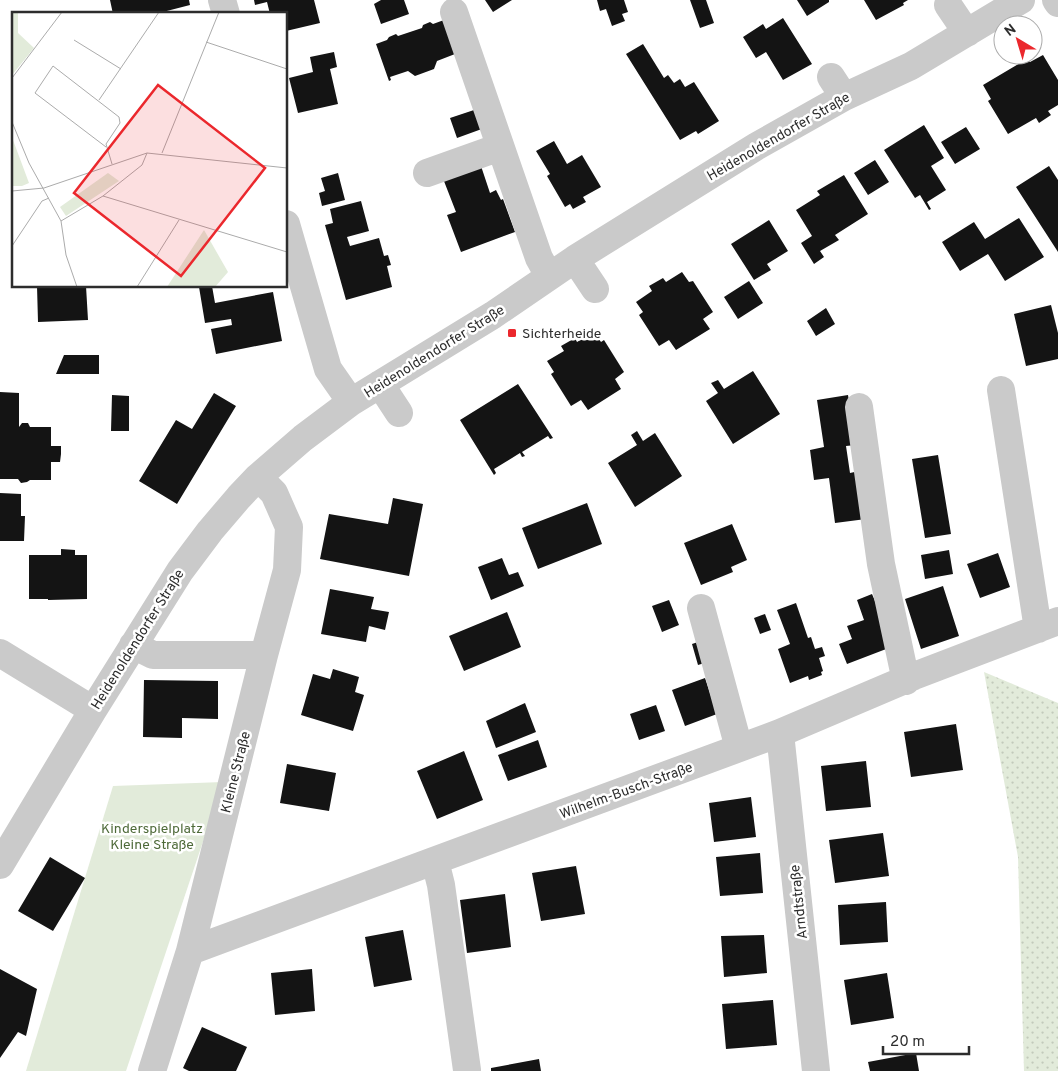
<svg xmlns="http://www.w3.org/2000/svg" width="1058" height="1071" font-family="Overpass,sans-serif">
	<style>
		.grass { fill: url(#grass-dots) }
		.park { fill: #e2ebda }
		.building { fill: #141414 }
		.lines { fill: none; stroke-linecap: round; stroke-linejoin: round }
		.minor { stroke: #cacaca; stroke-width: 28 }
		.poi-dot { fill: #eb282d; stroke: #fff; stroke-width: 2 }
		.labels { text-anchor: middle; stroke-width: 5; stroke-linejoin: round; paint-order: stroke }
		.street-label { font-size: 14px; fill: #2d2d2d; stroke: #fff }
		.poi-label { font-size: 14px; fill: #2d2d2d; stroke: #fff; text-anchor: start }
		.park-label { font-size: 14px; fill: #4e6a39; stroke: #fff }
		.inset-road { fill: none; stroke: #ababab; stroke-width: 1 }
		.view { fill: #eb282d; fill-opacity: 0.15; stroke: #eb282d; stroke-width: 2.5 }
		.inset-edge { fill: none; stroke: #2d2d2d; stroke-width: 2.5 }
	</style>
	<defs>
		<pattern id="grass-dots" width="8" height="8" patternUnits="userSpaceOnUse" patternTransform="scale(1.25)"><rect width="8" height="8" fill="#e2ebda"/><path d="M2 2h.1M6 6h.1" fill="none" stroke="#c2cabb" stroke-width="1.8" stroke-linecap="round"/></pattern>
	</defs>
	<rect width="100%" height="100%" fill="#fff"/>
	<!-- grass -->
	<path class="grass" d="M984,672L1058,703V1071H1024L1018,857Z"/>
	<!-- park -->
	<path class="park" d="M223,782L126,1071H26L113,786Z"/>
	<!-- building -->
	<path class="building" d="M110,0H189L190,5L155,14H113Z
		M254,0H314L320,23L286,31V14H270L267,2L255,5Z
		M381,0H404L409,14L381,24L374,4Z
		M485,0H512L493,12Z
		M597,0H624L628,12L622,14L625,21L612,26L606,9L600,11Z
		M690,0H706L714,23L700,28Z
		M797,0H829V2L807,16Z
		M864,0H908L903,3L904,5L876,20Z
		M783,18L812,64L783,80L766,52L756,58L743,37L763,24L766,29Z
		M444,20L455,54L437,61L434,69L415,76L408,71L390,77L391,80L389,81L376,44L387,40L389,37L396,34L398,36L422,28L423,25L430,22L433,24Z
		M643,44L664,78L668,75L674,83L680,79L685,87L694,82L719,121L698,134L696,131L680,140L626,54Z
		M334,52L337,67L330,69L338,104L298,113L289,78L313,72L310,57Z
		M1043,55L1058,80V105L1048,111L1051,115L1039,123L1036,118L1008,134L988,101L991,99L983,85L1027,59L1030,62Z
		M483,107L490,126L457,138L450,118Z
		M924,125L944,158L931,166L946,190L927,202L931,209L929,210L920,195L915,198L884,150Z
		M966,127L980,149L955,164L941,142Z
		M554,141L567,164L582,155L601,187L583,197L586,202L573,209L570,204L565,207L547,176L550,174L536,151Z
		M875,160L889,182L868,195L854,173Z
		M480,163L490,193L496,190L501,200L503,199L515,232L461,252L447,215L456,212L442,176Z
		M1049,166L1058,180V252L1016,187Z
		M338,173L345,200L322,206L319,193L325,191L321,178Z
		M844,175L868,214L835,235L839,240L820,251L824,257L814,264L801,243L812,236L796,210L820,195L817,191Z
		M361,201L369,231L347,237L350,246L379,238L384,256L388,255L391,265L387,266L392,287L346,300L325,225L333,223L330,209Z
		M1019,218L1044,257L1005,281L988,254L960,271L942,242L974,222L985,239Z
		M769,220L788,251L767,264L771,270L754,280L731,244Z
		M682,272L689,282L693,281L713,312L703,319L710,329L676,350L669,340L659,346L639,315L643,312L636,302L652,291L649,286L663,278L666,282Z
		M749,281L763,303L738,319L724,297Z
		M37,286H86L88,320L38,322Z
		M205,286H212L215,303L273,292L282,341L216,354L211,329L232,325L231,319L205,323L199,287Z
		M1051,305L1058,333V359L1026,366L1014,314Z
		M826,308L835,324L816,336L807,321Z
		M594,332L601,342L604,340L624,372L615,379L621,389L588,410L581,400L571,406L551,374L554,372L547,361L564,351L561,346L575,338L577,342Z
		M64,355H99V374H56Z
		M753,371L780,414L733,444L706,401L718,393L711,383L718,380L724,389Z
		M518,384L553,438L550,439L548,436L522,452L525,456L522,457L520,453L494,469L496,473L494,475L460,420Z
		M0,392L19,393V427L22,423H28L30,427H51V446H61V454L60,462H51V480H30L27,482L21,483L18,479H0Z
		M214,393L236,406L177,504L139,481L176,420L192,429Z
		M112,395L129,396V431H111Z
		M848,395L856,445L846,446L850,473L859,471L866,519L835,523L829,478L814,480L810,450L824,447L817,400Z
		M637,431L643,441L655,433L682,476L635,507L608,463L637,445L631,435Z
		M938,455L951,534L925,538L912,459Z
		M0,493L21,494V516H25L24,541H0Z
		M393,498L423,504L409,576L320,559L329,514L388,524Z
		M587,503L602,544L538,569L522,528Z
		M732,524L747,560L731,567L733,572L701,585L684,543Z
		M61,549L75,550V555H87V599L48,600V599H29V555H61Z
		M949,550L953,574L925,579L921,555Z
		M998,553L1010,587L980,598L967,564Z
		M502,558L509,575L518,572L524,586L491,600L478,567Z
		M943,586L959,636L921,649L905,599Z
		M330,589L374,597L371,609L389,612L385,630L369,626L366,642L321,634Z
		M872,594L894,646L847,664L839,644L852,639L847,626L864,620L857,600Z
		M669,600L679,625L662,632L652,606Z
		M796,603L808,638L811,637L815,649L822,647L825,656L819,658L823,671L821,672L822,675L809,680L808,676L790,683L778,649L790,644L777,610Z
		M507,612L521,647L464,671L449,636Z
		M765,614L771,630L760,634L754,618Z
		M704,640L711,661L698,665L692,644Z
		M333,669L359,677L355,692L364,695L353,731L301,715L313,674L330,679Z
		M705,678L717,714L685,726L672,690Z
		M144,680L218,681V719L182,718V738L143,737Z
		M525,703L536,732L496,748L486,721Z
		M656,705L665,731L639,740L630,714Z
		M956,724L963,770L911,777L904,732Z
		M538,740L547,767L508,781L498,755Z
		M464,751L483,800L437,819L417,771Z
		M866,761L871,807L826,811L821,766Z
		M287,764L336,773L329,811L280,803Z
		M751,797L756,837L714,842L709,803Z
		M883,833L889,876L835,883L829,840Z
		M760,853L763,893L720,896L716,857Z
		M50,857L85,878L53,931L18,911Z
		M576,866L585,914L541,921L532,873Z
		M505,894L511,947L467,953L460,900Z
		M886,902L888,942L840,945L838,905Z
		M403,930L412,980L374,987L365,937Z
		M764,935L767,973L724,977L721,936Z
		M0,969L37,989L26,1036L18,1032L0,1058Z
		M312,969L315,1011L275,1015L271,973Z
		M887,973L894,1018L851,1025L844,980Z
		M773,1000L777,1045L726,1049L722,1004Z
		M202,1027L247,1047L236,1071H189L183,1068Z
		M916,1053L919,1071H870L868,1062Z
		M539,1059L541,1071H491V1068Z"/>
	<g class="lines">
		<!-- minor -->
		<path class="minor" d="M222,0L226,14
			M1056,0L1058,3
			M948,5L967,33
			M454,12L539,258L549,276
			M831,77L844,97
			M427,173L500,147
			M286,224L328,369L351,402
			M575,259L595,289
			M380,384L399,413
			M1001,390L1038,629
			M859,407L881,564L906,681
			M701,608L739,748
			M133,645L153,655H264
			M0,653L93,710
			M780,733L816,1071
			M435,861L441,885L467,1070
			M0,865L93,710L180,571L210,531L239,497L258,477L303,438L351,402L493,315L575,259L757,146L844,97L911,66L1021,0
			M190,951L780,733L914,676L1058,621
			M152,1071L190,951L264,655L287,570L289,527L274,493L258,477"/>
	</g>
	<!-- markers -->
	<rect class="poi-dot" x="507" y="328" width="10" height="10" rx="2.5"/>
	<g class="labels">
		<!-- street labels -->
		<g class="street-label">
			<text transform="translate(778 136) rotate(-30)" y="5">Heidenoldendorfer Straße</text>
			<text transform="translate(434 351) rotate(-32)" y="5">Heidenoldendorfer Straße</text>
			<text transform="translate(137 639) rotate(-58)" y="5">Heidenoldendorfer Straße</text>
			<text transform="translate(235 772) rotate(-76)" y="5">Kleine Straße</text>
			<text transform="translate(626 790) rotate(-20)" y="5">Wilhelm-Busch-Straße</text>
			<text transform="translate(798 902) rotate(-96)" y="5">Arndtstraße</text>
		</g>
		<!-- poi labels -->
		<g class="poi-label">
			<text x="522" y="338">Sichterheide</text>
		</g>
		<!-- park labels -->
		<g class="park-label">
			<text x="152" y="833">Kinderspielplatz<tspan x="152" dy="16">Kleine Straße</tspan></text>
		</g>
	</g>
	<!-- overview -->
	<g transform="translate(12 12)">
		<rect width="275" height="275" fill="#fff"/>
		<path d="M1,128L17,171L10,174H0ZM192,218L216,260L203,275H155Z" fill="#e2ebda"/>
		<path d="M0,0H6V21L22,36L0,63ZM96,161L107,169L54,204L48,195Z" fill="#e2ebda"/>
		<path class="inset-road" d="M62,28L109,57M194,30L275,57M0,66L50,0M87,88L147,0M0,110L17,151L49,209L54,243L65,275M94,135L23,81L41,54L107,105L108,111L94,132L100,152M150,141L207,0M32,176L135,141L275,156M0,179L32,176M91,184L275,240M49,209L91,184L130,153L135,141M0,234L30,189L37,186M125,275L167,208"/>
		<path class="view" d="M146,73L253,156L169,264L62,181Z"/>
		<rect width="275" height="275" class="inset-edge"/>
	</g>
	<!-- north arrow -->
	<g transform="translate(1018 40) rotate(322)"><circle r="24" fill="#ffffff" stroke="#ababab"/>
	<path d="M0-4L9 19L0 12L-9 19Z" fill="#eb282d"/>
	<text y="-8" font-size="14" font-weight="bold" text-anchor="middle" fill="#2d2d2d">N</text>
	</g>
	<!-- scale -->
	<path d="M883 1046v8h86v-8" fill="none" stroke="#2d2d2d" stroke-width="2.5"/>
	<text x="890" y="1046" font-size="15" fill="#2d2d2d" stroke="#ffffff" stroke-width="4" paint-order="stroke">20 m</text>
</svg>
